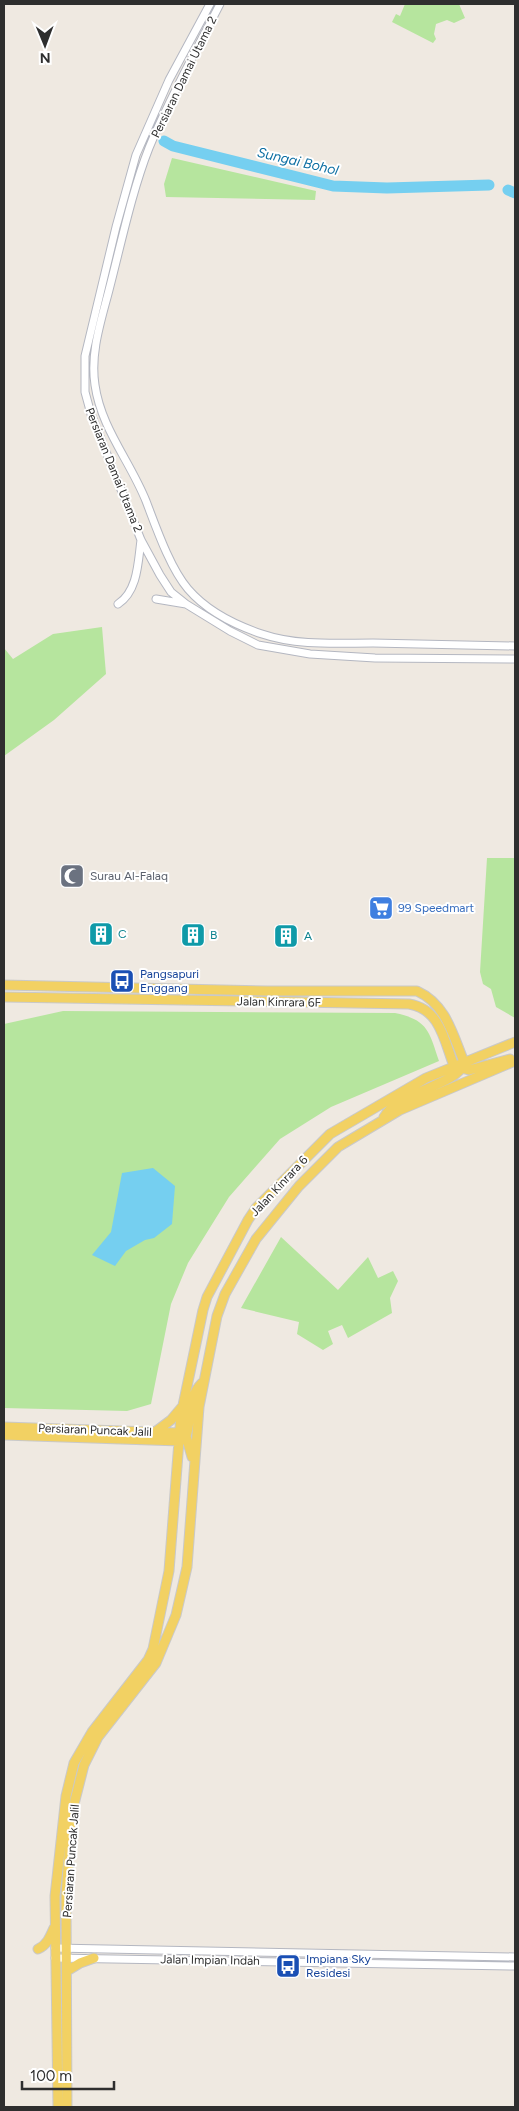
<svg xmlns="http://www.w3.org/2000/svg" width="519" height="2111" font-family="Figtree,sans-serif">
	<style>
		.green { fill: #b6e59e }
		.water { fill: #75cff0 }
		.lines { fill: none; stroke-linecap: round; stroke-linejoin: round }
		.river { stroke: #75cff0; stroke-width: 11 }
		.minor-casing { stroke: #b4b7c1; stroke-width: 9 }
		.major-casing { stroke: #c9c9c9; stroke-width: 11 }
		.minor { stroke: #fff; stroke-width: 7 }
		.major { stroke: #f2d163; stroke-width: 9 }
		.labels { text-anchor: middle; stroke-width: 4; stroke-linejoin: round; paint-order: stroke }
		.street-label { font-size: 12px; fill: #2e2e2e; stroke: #fff }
		.worship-label { font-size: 12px; fill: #5b616d; stroke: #fff; text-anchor: start }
		.shop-label { font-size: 12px; fill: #366cbe; stroke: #fff; text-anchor: start }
		.culture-label { font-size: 12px; fill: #0d838f; stroke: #fff; text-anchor: start }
		.transit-label { font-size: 12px; fill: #164399; stroke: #fff; text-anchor: start }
		.water-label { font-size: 14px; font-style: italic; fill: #0d6fa3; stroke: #fff }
	</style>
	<rect width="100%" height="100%" fill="#efe9e1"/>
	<!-- green -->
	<path class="green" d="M405,4H459L465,18L454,23L447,20L436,24L434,34L436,39L433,43L392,22L396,14L400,16Z
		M172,158L316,191L315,200L166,197L164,184Z
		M102,627L106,674L54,720L4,756V648L13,659L53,634Z
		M487,858H515V1018L496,1007L491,989L483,984L480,972Z
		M63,1011L395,1013C428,1020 429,1031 439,1061L331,1107L280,1139L229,1197L188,1263L171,1304L151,1404L127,1411L4,1408V1024Z
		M281,1237L338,1290L368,1257L378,1278L393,1271L398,1281L390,1298L392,1313L348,1338L342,1325L328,1331L333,1344L323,1350L297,1334L299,1322L241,1308Z"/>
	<!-- water -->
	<path class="water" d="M153,1168L175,1186L172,1224L154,1238L145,1240L126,1251L115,1266L92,1255L111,1232L122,1173Z"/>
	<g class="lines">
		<!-- river -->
		<path class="river" d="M164,141L173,146L333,186L387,188L489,185
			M508,190L515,193"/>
		<defs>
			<path id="minor" d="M210,4L169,80L136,155L116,227L85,356V392L91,414L141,540L160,575L171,592L186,604L230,631L258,645L310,654L375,658L515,659
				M220,4C196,51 169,99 149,148C132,191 121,244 109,290C101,321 90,353 95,385C101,428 130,461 146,501C156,527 170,568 188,589C206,610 235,625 262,634C297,646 337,643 373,643C421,644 468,645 515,646
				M156,599L186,604
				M118,604C138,591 138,562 141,540
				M55,1948L515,1957
				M55,1958L515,1966"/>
			<path id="major" d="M4,985L267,991H417C446,1004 453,1035 464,1062
				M4,997L409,1004C440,1009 444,1040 454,1066L469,1070L510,1059
				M384,1117C398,1092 456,1085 463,1065
				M4,1427L180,1433L186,1436L192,1457
				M155,1432L171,1420L182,1407
				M4,1435L180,1441L183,1439
				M186,1436C192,1418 187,1398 202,1383
				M38,1949C47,1945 50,1937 54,1928
				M67,1971L80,1963L94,1958
				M58,2107L55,1896L66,1796L74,1763L92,1732L148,1660L153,1649L169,1571L181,1415L203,1310L207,1297L248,1220L256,1208L330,1134L426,1078L515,1042
				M67,2107L66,1895L72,1812L84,1765L98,1737L156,1663L176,1615L187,1567L199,1407L217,1316L225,1294L256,1239L299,1186L338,1147L400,1110L515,1061"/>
		</defs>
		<!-- minor casing -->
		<use href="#minor" class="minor-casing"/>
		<!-- major casing -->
		<use href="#major" class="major-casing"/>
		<!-- minor -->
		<use href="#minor" class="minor"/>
		<!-- major -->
		<use href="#major" class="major"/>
	</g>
	<!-- icons -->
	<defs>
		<symbol id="mosque-square" viewBox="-11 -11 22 22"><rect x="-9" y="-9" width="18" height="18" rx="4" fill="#6b7280" stroke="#fff"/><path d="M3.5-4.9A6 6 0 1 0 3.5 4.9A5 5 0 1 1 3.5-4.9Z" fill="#fff"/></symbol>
		<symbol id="supermarket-square" viewBox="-11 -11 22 22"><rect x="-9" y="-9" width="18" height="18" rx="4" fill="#3f7fe0" stroke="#fff"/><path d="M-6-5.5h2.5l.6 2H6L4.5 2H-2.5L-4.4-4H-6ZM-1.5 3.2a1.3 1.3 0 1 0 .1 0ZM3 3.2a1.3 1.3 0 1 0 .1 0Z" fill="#fff"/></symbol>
		<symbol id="building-square" viewBox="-11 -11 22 22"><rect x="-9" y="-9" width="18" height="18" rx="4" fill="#0f9aa8" stroke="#fff"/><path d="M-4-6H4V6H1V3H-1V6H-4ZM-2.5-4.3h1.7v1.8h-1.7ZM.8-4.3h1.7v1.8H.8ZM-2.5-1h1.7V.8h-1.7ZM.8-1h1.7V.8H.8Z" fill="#fff"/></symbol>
		<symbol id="bus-square" viewBox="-11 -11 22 22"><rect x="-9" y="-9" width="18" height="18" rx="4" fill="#1a4fb4" stroke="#fff"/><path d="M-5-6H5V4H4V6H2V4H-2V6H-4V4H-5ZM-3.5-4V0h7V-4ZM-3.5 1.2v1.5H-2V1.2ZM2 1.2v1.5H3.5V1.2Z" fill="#fff"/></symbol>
	</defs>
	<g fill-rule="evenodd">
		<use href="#mosque-square" x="58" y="862" width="28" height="28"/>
		<use href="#supermarket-square" x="367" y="894" width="28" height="28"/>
		<use href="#building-square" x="87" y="920" width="28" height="28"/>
		<use href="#building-square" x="179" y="921" width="28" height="28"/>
		<use href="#building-square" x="272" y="922" width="28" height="28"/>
		<use href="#bus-square" x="108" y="967" width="28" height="28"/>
		<use href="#bus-square" x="274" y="1952" width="28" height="28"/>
	</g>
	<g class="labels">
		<!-- street labels -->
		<g class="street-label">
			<text transform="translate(184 77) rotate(-64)" y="4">Persiaran Damai Utama 2</text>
			<text transform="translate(114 470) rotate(68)" y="4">Persiaran Damai Utama 2</text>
			<text transform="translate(279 1002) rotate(1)" y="4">Jalan Kinrara 6F</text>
			<text transform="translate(279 1186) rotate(-47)" y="4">Jalan Kinrara 6</text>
			<text transform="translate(95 1430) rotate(2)" y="4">Persiaran Puncak Jalil</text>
			<text transform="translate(71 1861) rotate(-86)" y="4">Persiaran Puncak Jalil</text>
			<text transform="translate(210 1960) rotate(1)" y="4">Jalan Impian Indah</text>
		</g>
		<!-- worship labels -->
		<g class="worship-label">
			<text x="90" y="880">Surau Al-Falaq</text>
		</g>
		<!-- shop labels -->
		<g class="shop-label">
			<text x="398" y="912">99 Speedmart</text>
		</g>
		<!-- culture labels -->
		<g class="culture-label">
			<text x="118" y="938">C</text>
			<text x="210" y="939">B</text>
			<text x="304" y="940">A</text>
		</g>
		<!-- transit labels -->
		<g class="transit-label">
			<text x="140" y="978">Pangsapuri<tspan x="140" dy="14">Enggang</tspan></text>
			<text x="306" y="1963">Impiana Sky<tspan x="306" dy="14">Residesi</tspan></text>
		</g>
		<!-- water labels -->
		<g class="water-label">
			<text transform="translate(298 161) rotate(13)" y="5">Sungai Bohol</text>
		</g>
	</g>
	<!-- border -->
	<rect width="519" height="2111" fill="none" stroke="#2e2e2e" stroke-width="10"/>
	<!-- north arrow -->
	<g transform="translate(45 45) rotate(179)" stroke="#ffffff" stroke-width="4" paint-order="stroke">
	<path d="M0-4L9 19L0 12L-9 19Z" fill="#2e2e2e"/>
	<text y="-8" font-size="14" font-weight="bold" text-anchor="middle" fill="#2e2e2e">N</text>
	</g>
	<!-- scale -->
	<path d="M22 2081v8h92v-8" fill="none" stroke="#2e2e2e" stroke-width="2.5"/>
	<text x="30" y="2081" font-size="15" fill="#2e2e2e" stroke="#ffffff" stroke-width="4" paint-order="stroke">100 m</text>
</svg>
